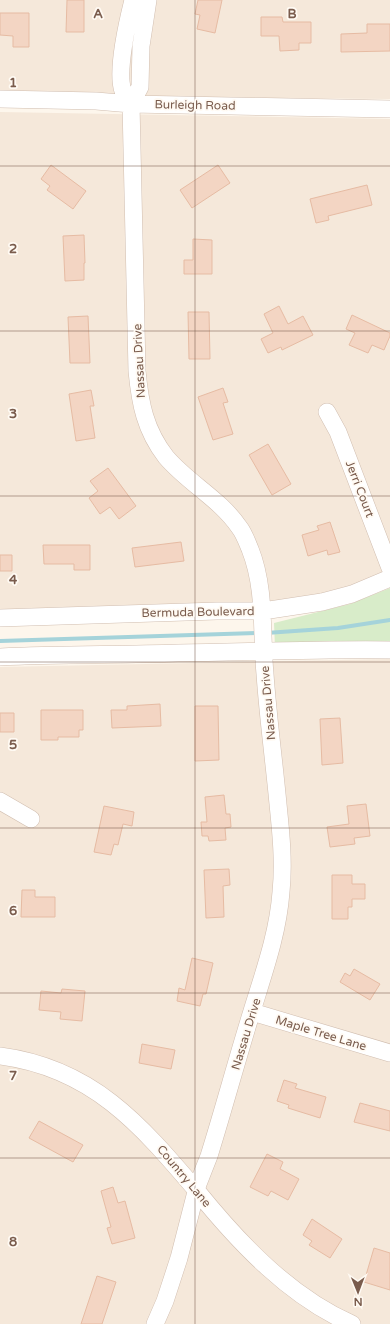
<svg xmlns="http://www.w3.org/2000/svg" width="390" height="1324" font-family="'Varela Round',sans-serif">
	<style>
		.residential { fill: #f5e8da }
		.green { fill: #d8ecc9 }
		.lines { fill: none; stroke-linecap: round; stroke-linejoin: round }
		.stream { stroke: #a5d3da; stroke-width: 4 }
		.building { fill: #f3d5c3; stroke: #e6bba3 }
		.minor-casing { stroke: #d1beb0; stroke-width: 18 }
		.minor { stroke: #fff; stroke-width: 17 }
		.grid { fill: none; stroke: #7a5c4d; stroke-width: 1; stroke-opacity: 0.55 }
		.labels { text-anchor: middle; stroke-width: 3.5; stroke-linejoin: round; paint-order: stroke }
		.street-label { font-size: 12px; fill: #7a5c4d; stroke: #fffaf3 }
		.grid-label { font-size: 13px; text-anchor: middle; font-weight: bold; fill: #7a5c4d; stroke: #fffaf3; stroke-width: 3.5; stroke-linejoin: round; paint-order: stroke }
	</style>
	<rect width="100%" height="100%" fill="#fdf6ec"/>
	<!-- residential -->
	<path class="residential" d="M0,0H390V99L60,96L0,94Z
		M0,112L390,119V575L297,604L0,615Z
		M390,659V1324H0V667Z"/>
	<!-- green -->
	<path class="green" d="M390,588V646L275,648L274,623L350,604Z"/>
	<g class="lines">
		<!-- stream -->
		<path class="stream" d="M266,633L338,628L390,620
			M0,641L259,633"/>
	</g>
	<!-- building -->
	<path class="building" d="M67,0H84V32H66Z
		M198,0H222L215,33L197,29L200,15L195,14Z
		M0,13H29V47H13V36L0,35Z
		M261,17H282L283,22H311V43H299V50L280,51L279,36H261Z
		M367,24H390V51L341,52V34L367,33Z
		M51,165L86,191L73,209L47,190L50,186L41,179Z
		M218,165L230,183L192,208L180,190Z
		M367,185L372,205L328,216L329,220L316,223L310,199Z
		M84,235L85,263H84V280L65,281L63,236Z
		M193,239L212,240V274H184V260H193Z
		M279,306L288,324L303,316L313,335L282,350L281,347L268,353L261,339L273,333L264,314Z
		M188,312H209L210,359H189Z
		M352,315L390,333V336L384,350L372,345L368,353L349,345L355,333L346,329Z
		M88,316L90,363H70L68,317Z
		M223,388L228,402L223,403L233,434L213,440L198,397Z
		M91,390L94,406H90L95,438L76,441L69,394Z
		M268,444L291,484L272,495L249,455Z
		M108,468L136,506L119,519L110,507L100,514L89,498L98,491L90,481Z
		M330,522L340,552L328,555L327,550L308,556L302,535L319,530L317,526Z
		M181,542L184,561L135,567L132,548Z
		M43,545H90V570H74V564H44Z
		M0,555H12V571H0Z
		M160,704L161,726L112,728L111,710H127V706Z
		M195,706H218L219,760L195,761Z
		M41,710H83V730H79V737H58V740H41Z
		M0,713H14V732H0Z
		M340,718L343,763L322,765L320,719Z
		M224,795L226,814H230L231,827L225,828L226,840L209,841L208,836H202L201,822H207L205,797Z
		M366,804L370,836L354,838L355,844L330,847L327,827L349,824L347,806Z
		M104,806L134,812L132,826L123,824L118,845L114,844L111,855L94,852Z
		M229,869L230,885L223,886L224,917L206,918L204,870Z
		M332,875H352V884H365V899H352V907H348V919H332Z
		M22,890H35V897H55V917H21Z
		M192,958L213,963L206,994H203L200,1006L177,1001L179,988L185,990Z
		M354,969L380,984L370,1000L340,982L345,973L350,976Z
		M62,989L85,991L82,1021L60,1019L61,1012L39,1010L41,991L61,993Z
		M142,1044L175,1050L171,1069L139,1063Z
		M284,1080L297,1084L295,1088L326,1097L320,1118L288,1108L289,1105L277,1101Z
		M360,1103L390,1111V1131L354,1122Z
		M39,1121L83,1145L73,1162L29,1138Z
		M267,1154L283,1162L280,1169L299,1179L288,1200L271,1191L268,1196L250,1187Z
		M113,1187L118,1203L125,1201L135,1238L112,1244L107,1228L111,1227L101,1191Z
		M312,1219L342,1239L330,1258L309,1245L312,1241L303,1235Z
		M374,1248L390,1253V1290L364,1282Z
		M97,1276L116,1282L102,1324H81Z"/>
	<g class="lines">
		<defs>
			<path id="minor" d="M148,0L141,46L140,87L131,104L137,371C140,403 145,430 166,457C188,483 220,499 239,527C244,533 247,542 250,549C266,589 261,633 265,674C268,717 274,761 278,804C281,833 284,863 281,892C278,933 264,972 252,1011C237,1059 224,1108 209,1156L198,1184L179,1258L165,1301L155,1324
				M0,99L96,101L131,104L390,109
				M131,104C129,100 124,95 123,91C116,72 128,20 133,0
				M327,412L338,432L390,568
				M0,618L217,611H263L322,602L352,594L390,578
				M0,657C59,654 119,655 178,653C249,652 319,649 390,650
				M0,801L31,819
				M252,1012L390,1053
				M0,1056C92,1068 140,1124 197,1191C239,1243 290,1297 352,1324"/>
		</defs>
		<!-- minor casing -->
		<use href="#minor" class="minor-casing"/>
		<!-- minor -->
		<use href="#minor" class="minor"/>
	</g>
	<!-- grid -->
	<path class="grid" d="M195,0V1324M0,166H390M0,331H390M0,496H390M0,662H390M0,828H390M0,993H390M0,1158H390"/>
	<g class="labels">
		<!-- street labels -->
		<g class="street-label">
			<text transform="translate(195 105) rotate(1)" y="4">Burleigh Road</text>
			<text transform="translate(139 361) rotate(-93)" y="4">Nassau Drive</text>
			<text transform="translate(360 489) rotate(69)" y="4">Jerri Court</text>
			<text transform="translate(198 612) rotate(-1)" y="4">Bermuda Boulevard</text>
			<text transform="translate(268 703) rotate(-95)" y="4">Nassau Drive</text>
			<text transform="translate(321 1033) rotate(17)" y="4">Maple Tree Lane</text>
			<text transform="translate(246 1034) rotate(-73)" y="4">Nassau Drive</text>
			<text transform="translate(184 1176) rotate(50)" y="4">Country Lane</text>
		</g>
	</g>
	<g class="grid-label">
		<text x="98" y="18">A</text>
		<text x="292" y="18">B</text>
		<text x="13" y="87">1</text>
		<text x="13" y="253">2</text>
		<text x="13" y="418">3</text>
		<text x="13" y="584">4</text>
		<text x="13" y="749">5</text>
		<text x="13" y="915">6</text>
		<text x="13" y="1080">7</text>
		<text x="13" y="1246">8</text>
	</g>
	<!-- north arrow -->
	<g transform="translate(358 1292) rotate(179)" stroke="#fffaf3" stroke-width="3" paint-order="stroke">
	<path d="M0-3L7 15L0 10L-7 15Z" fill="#7a5c4d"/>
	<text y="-6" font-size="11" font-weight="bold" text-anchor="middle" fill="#7a5c4d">N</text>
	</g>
</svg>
